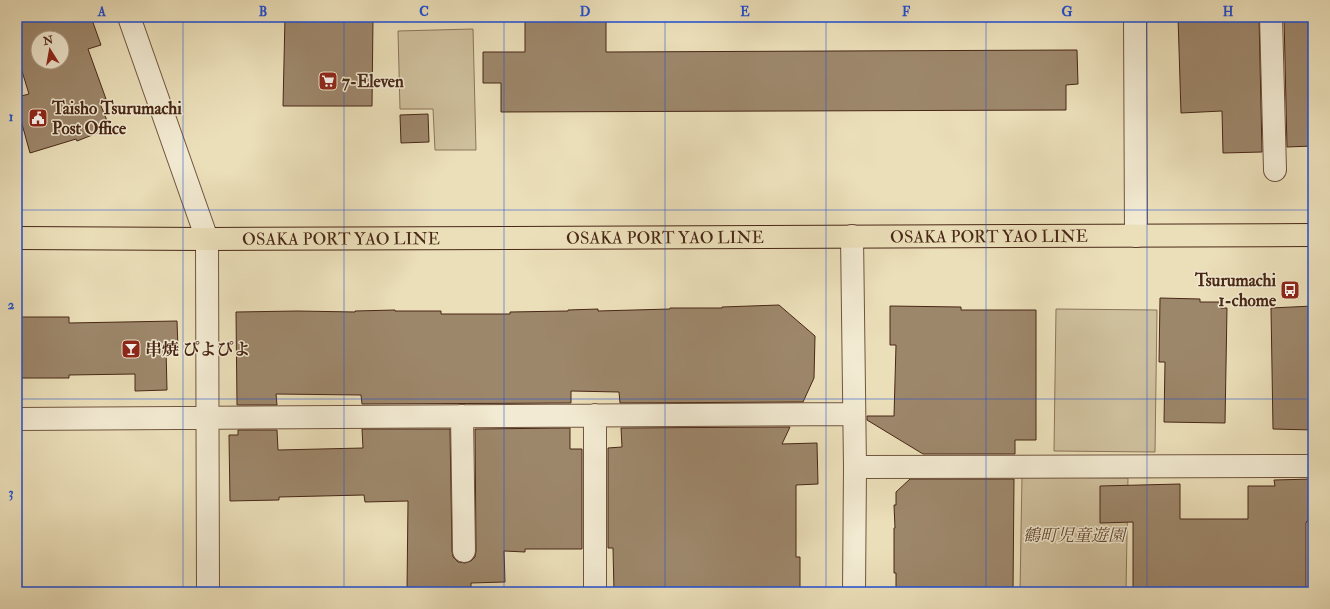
<svg xmlns="http://www.w3.org/2000/svg" width="1330" height="609" font-family="'IM FELL Double Pica','Noto Serif JP',serif">
	<style>
		.green { fill: #cfc09d; stroke: #8c745a }
		.building { fill: #9d876b; stroke: #482716; fill-rule: evenodd }
		.lines { fill: none; stroke-linecap: round; stroke-linejoin: round }
		.minor-casing { stroke: #71553f; stroke-width: 24 }
		.major-casing { stroke: #482716; stroke-width: 24 }
		.minor { stroke: #f2ead2; stroke-width: 22 }
		.major { stroke: #ebdfb9; stroke-width: 22 }
		.grid { fill: none; stroke: #1d4ed8; stroke-width: 1; stroke-opacity: 0.55 }
		.labels { text-anchor: middle; stroke-width: 3; stroke-linejoin: round; paint-order: stroke }
		.poi-label { font-size: 17px; font-weight: bold; fill: #482716; stroke: #f2ead2; text-anchor: start }
		.street-label { font-size: 17px; fill: #482716; stroke: #f2ead2 }
		.park-label { font-size: 17px; font-style: italic; fill: #634631; stroke: #f2ead2 }
		.neatline { fill: none; stroke: #1d4ed8; stroke-width: 1.5 }
		.grid-label { font-size: 13px; text-anchor: middle; font-weight: bold; fill: #1d4ed8 }
	</style>
	<rect width="100%" height="100%" fill="#ebdfb9"/>
	<filter id="stains"><feTurbulence type="fractalNoise" baseFrequency=".005" numOctaves="4"/><feColorMatrix values="0 0 0 0 .2 0 0 0 0 .09 0 0 0 0 .02 0 0 0 .5 -.17"/></filter>
	<radialGradient id="worn" r=".72"><stop offset=".6" stop-color="#630" stop-opacity="0"/><stop offset="1" stop-color="#630" stop-opacity=".3"/></radialGradient>
	<!-- green -->
	<path class="green" d="M473,29L476,150H435L433,109H400L398,31Z
		M1056,309L1157,310L1155,452L1054,451Z
		M1022,477L1128,478L1126,592H1020Z"/>
	<!-- building -->
	<path class="building" d="M17,17H91L101,45L88,49L106,99L99,101L110,128L77,141L76,139L30,153L17,106V97L29,94L17,55ZM38,38H62V62H38Z
		M285,17H373L372,106H283Z
		M525,17H606V52L1077,50L1078,84L1066,85V110L501,112V83H483V52H525Z
		M1178,17H1259L1262,152L1223,153L1222,111L1181,113Z
		M1284,17H1313V146L1287,147Z
		M428,114L429,142L401,143L400,115Z
		M1160,298L1200,299V302H1221V308H1227L1225,423L1164,422L1165,362H1159Z
		M779,305L815,336L814,378L803,402L620,403L619,392L571,391V403L362,404L361,395L276,394L277,405H237L236,312L298,311L355,312V311L395,310V311H441V314H510V312L568,311V310L598,309V311L670,309V308H722V307Z
		M890,306L961,307V310H1036V440H1015V454H923L867,420V416H894L896,345H890Z
		M1313,306V430L1273,429L1271,308Z
		M17,317H69V323L177,321L178,348H166L167,390L135,391V374L69,375V378H17Z
		M790,427L782,444L817,443L818,484L796,485V557H800V592H614L613,548H608V448L622,447L621,428Z
		M570,428V449H582V549H525V552L504,551L505,582L471,583V592H407L408,501L365,502L364,495L279,497V500L230,501L229,435H238V430H277L278,450L363,448L362,429H450L452,551L453,557L458,562L465,563L471,561L475,557L476,551L475,429Z
		M910,479H1014L1013,592H896V573H894V528H895L894,505H896V492Z
		M1313,479V521H1307L1306,523V592H1133V522L1100,523V486L1180,484V519H1248V486H1275L1274,480Z"/>
	<g class="lines">
		<defs>
			<path id="minor" d="M129,17L207,239L208,592
				M1135,17L1136,236
				M1271,17L1275,170
				M852,236L855,467L854,592
				M462,416L464,551
				M17,419L854,414
				M855,467L1313,466
				M595,592V415"/>
			<g id="major">
				<path id="s1" d="M17,238L207,239L1313,235"/>
			</g>
		</defs>
		<!-- minor casing -->
		<use href="#minor" class="minor-casing"/>
		<!-- major casing -->
		<use href="#major" class="major-casing"/>
		<!-- minor -->
		<use href="#minor" class="minor"/>
		<!-- major -->
		<use href="#major" class="major"/>
	</g>
	<!-- grid -->
	<path class="grid" d="M183,17V592M344,17V592M504,17V592M665,17V592M826,17V592M986,17V592M1147,17V592M17,210H1313M17,399H1313"/>
	<!-- icons -->
	<defs>
		<symbol id="supermarket-square" viewBox="-11 -11 22 22"><rect x="-9" y="-9" width="18" height="18" rx="4" fill="#8f2418" stroke="#f2ead2"/><path d="M-6-5.5h2.5l.6 2H6L4.5 2H-2.5L-4.4-4H-6ZM-1.5 3.2a1.3 1.3 0 1 0 .1 0ZM3 3.2a1.3 1.3 0 1 0 .1 0Z" fill="#fff"/></symbol>
		<symbol id="civic-square" viewBox="-11 -11 22 22"><rect x="-9" y="-9" width="18" height="18" rx="4" fill="#8f2418" stroke="#f2ead2"/><path d="M-.6-6.5H3V-4.5H.6V-3L4-1V1h2V6H-6V1h2V-1L-.6-3ZM-1.2 2.5V6h2.4V2.5Z" fill="#fff"/></symbol>
		<symbol id="bus-square" viewBox="-11 -11 22 22"><rect x="-9" y="-9" width="18" height="18" rx="4" fill="#8f2418" stroke="#f2ead2"/><path d="M-5-6H5V4H4V6H2V4H-2V6H-4V4H-5ZM-3.5-4V0h7V-4ZM-3.5 1.2v1.5H-2V1.2ZM2 1.2v1.5H3.5V1.2Z" fill="#fff"/></symbol>
		<symbol id="bar-square" viewBox="-11 -11 22 22"><rect x="-9" y="-9" width="18" height="18" rx="4" fill="#8f2418" stroke="#f2ead2"/><path d="M-6-5H6L.8 .8V4.5H3.5V6h-7V4.5H-.8V.8Z" fill="#fff"/></symbol>
	</defs>
	<g fill-rule="evenodd">
		<use href="#supermarket-square" x="317" y="70" width="22" height="22"/>
		<use href="#civic-square" x="27" y="107" width="22" height="22"/>
		<use href="#bus-square" x="1279" y="279" width="22" height="22"/>
		<use href="#bar-square" x="120" y="338" width="22" height="22"/>
	</g>
	<g class="labels">
		<!-- poi labels -->
		<g class="poi-label">
			<text x="342" y="87">7-Eleven</text>
			<text x="52" y="114">Taisho Tsurumachi<tspan x="52" dy="20">Post Office</tspan></text>
			<text x="1276" y="286" text-anchor="end">Tsurumachi<tspan x="1276" dy="20">1-chome</tspan></text>
			<text x="145" y="355">串焼 ぴよぴよ</text>
		</g>
		<!-- street labels -->
		<g class="street-label">
			<text dy="6" stroke="none"><textPath href="#s1" startOffset="972">OSAKA PORT YAO LINE</textPath></text>
			<text dy="6" stroke="none"><textPath href="#s1" startOffset="648">OSAKA PORT YAO LINE</textPath></text>
			<text dy="6" stroke="none"><textPath href="#s1" startOffset="324">OSAKA PORT YAO LINE</textPath></text>
		</g>
		<!-- park labels -->
		<g class="park-label">
			<text x="1074" y="541">鶴町児童遊園</text>
		</g>
	</g>
	<!-- margin -->
	<rect width="1330" height="609" fill="none" stroke="#ebdfb9" stroke-width="44"/>
	<!-- north arrow -->
	<g transform="translate(50 50) rotate(349)"><circle r="19" fill="#f2ead2" stroke="#ae9c87"/>
	<path d="M0-3L7 15L0 10L-7 15Z" fill="#8f2418"/>
	<text y="-6" font-size="11" font-weight="bold" text-anchor="middle" fill="#482716">N</text>
	</g>
	<rect x="22" y="22" width="1286" height="565" class="neatline"/>
	<g class="grid-label">
		<text x="102" y="16">A</text>
		<text x="263" y="16">B</text>
		<text x="424" y="16">C</text>
		<text x="585" y="16">D</text>
		<text x="745" y="16">E</text>
		<text x="906" y="16">F</text>
		<text x="1067" y="16">G</text>
		<text x="1228" y="16">H</text>
		<text x="11" y="121">1</text>
		<text x="11" y="309">2</text>
		<text x="11" y="497">3</text>
	</g>
	<rect width="100%" height="100%" filter="url(#stains)"/>
	<rect width="100%" height="100%" fill="url(#worn)"/>
</svg>
